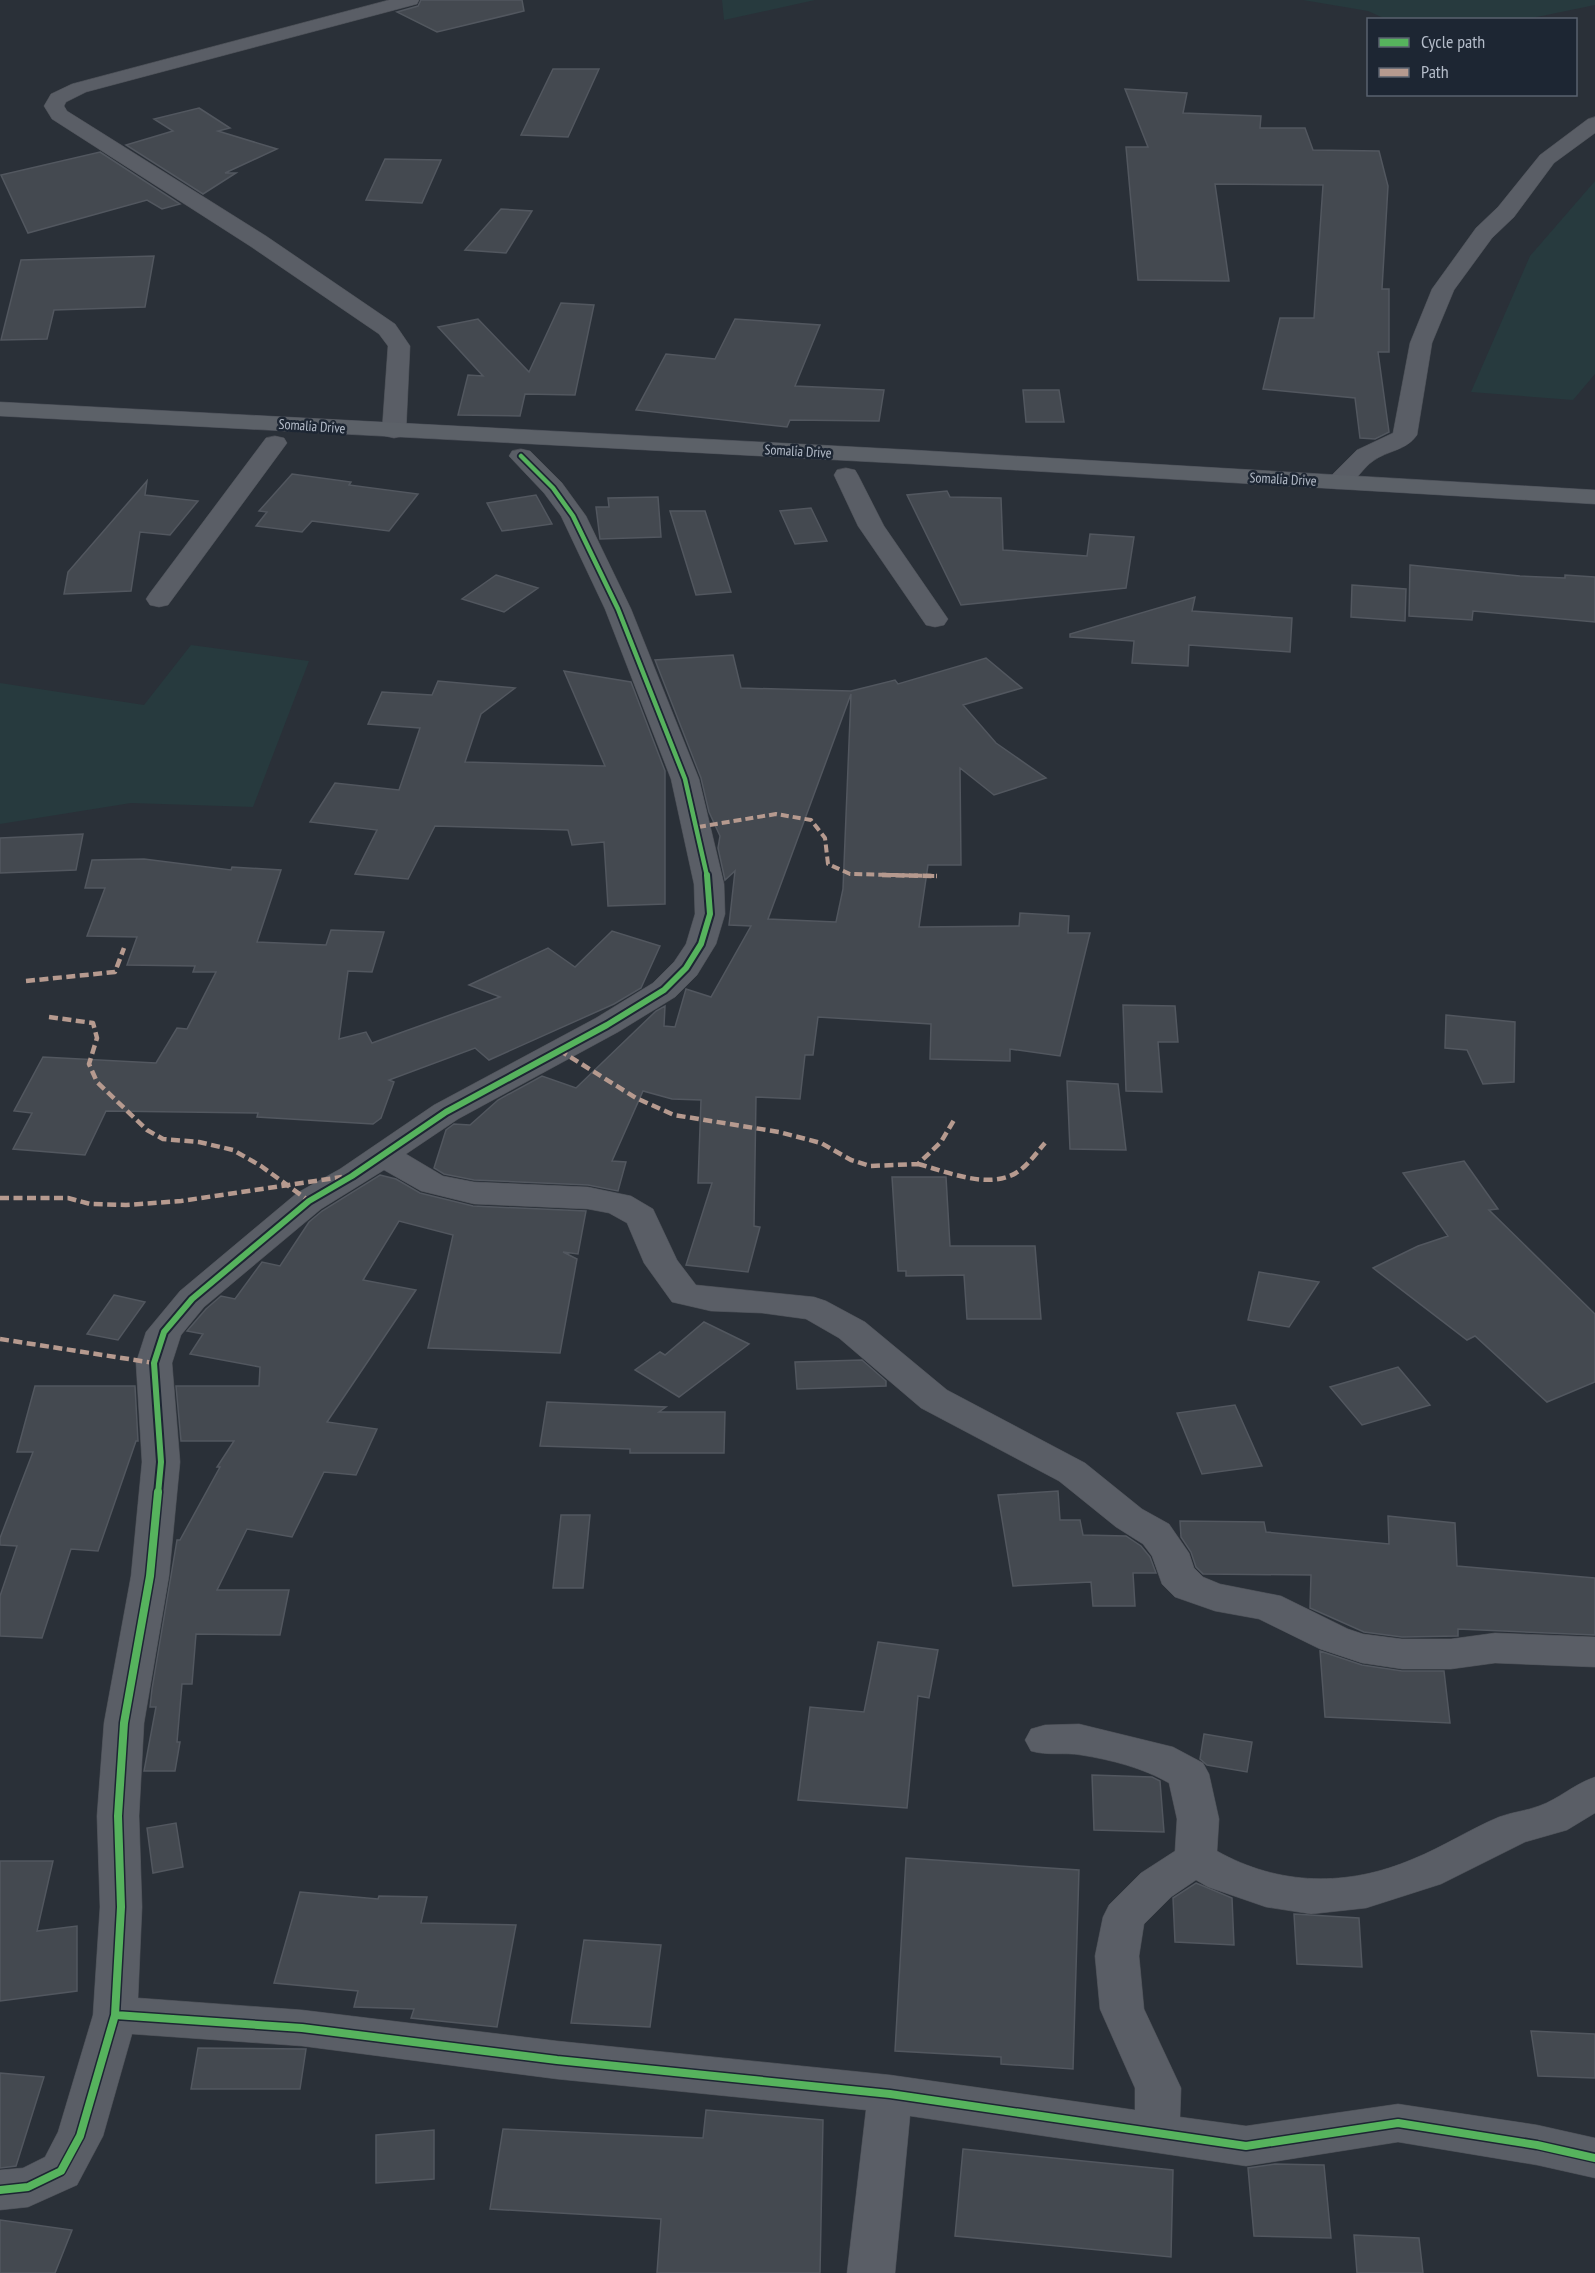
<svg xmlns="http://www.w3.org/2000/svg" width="1595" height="2273" font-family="'PT Sans Narrow',sans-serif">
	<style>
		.green { fill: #273a3e }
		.building { fill: #444950; stroke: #52575f; stroke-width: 1.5; fill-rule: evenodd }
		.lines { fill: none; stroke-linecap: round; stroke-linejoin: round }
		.minor-casing { stroke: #484c53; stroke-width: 1 }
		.major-casing { stroke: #484c55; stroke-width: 1 }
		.minor { fill: #5a5e66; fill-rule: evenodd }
		.major { fill: #5c6168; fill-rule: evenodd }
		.quiet-far1 { stroke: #b69a8f; stroke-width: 4; stroke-dasharray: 8 4; stroke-linecap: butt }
		.quiet { stroke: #b69a8f; stroke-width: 4.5; stroke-dasharray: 9 4.5; stroke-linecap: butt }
		.cycleway-far2-casing { stroke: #1d2633; stroke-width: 8 }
		.cycleway-far1-casing { stroke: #1d2633; stroke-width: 10 }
		.cycleway-casing { stroke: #1d2633; stroke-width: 11 }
		.cycleway-far2 { stroke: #56b35d; stroke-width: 4.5 }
		.cycleway-far1 { stroke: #56b35d; stroke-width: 6 }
		.cycleway { stroke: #56b35d; stroke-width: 8 }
		.labels { text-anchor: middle; stroke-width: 5; stroke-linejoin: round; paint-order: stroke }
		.far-street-label { font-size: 14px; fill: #b4bcc9; stroke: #1d2633 }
	</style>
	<rect width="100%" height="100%" fill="#2a3038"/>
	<!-- green -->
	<path class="green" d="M722,0H815L724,20Z
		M1303,0H1595V5L1527,19L1388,20L1368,11Z
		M1595,181V374L1573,400L1471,392L1530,256Z
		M191,645L309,661L253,807L131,803L0,824V683L144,705Z"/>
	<!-- building -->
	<path class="building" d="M421,0H522L524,11L437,32L397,12L418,6Z
		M553,69H599L568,137L521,135Z
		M1125,89L1187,93L1183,113L1261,116L1260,128H1305L1313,150L1379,151L1388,186L1382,289H1389V352H1378L1389,432L1375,439L1360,438L1355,398L1263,389L1280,318H1314L1323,185L1215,184L1229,281L1138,280L1126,147H1148Z
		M199,108L230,128L218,131L277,149L225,173H236L203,194L126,145L173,131L154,119Z
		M100,152L180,204L162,209L147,200L28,233L1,175Z
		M385,159L441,160L422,203L366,200Z
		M501,209L532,211L506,253L465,250Z
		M154,256L145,307L54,310L47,339L1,340L21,260Z
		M561,303L594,305L575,395L525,394L520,416L458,415L468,375L483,376L438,327L478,319L529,372Z
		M735,319L820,325L795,386L884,390L879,421L790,420L787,427L636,410L666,354L715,359Z
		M1023,390H1059L1064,422H1026Z
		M292,474L351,482L349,485L418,494L389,531L312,521L302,532L256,526L267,512L259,511Z
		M147,481L145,495L198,501L170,535L140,532L131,591L64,594L68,572Z
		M947,491L950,497L1001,498L1003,550L1087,556L1090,534L1134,537L1126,588L961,605L907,495Z
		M536,495L552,524L502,531L487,503Z
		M658,497L661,537L600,539L596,507H609L608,498Z
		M811,508L827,541L795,544L780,511Z
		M670,511H705L731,592L696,595Z
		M1410,565L1520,576L1565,578V575L1595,577V622L1473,611L1472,620L1409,616Z
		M496,575L538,588L504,612L462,599Z
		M1352,585L1406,589L1405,621L1351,617Z
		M1195,597L1192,611L1292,618L1290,652L1189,645L1188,666L1132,663L1134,641L1070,637V634Z
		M733,655L741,688L851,691L895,680L898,684L986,658L1022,688L963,705L996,743L1046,778L994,795L960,768L961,865H928L919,927L1019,926L1020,913L1069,916L1068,933H1090L1060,1056L1010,1049V1061L930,1059L931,1024L818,1017L813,1055H805L800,1099L756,1097L754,1226L760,1227L748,1272L686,1265L712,1183H698L701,1100L672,1099L643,1091L612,1161L626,1162L618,1191L588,1185L474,1180L444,1174L434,1168L446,1130L454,1124L470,1125L498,1100L542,1076L576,1088L656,1011L665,1006L664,1026L675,1027L686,989L711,997L751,926L729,925L735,871L725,880L718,848L720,836L709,812L701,778L655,660ZM851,694L843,889L836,922L768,919Z
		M564,671L631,682L665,771V904L608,906L604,842L572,845L568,830L435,826L408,879L355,874L377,830L310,822L335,783L399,790L420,728L368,724L382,692L432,695L438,681L515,688L481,714L465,762L605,766Z
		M83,834L76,870L0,873V838Z
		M144,859L231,870L232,867L281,870L257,942L326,945L331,930L384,932L372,972L348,971L339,1039L366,1032L372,1043L500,997L469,985L548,948L575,967L612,931L660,946L641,988L614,1004L489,1060L475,1048L389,1080L394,1082L381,1118L373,1124L257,1117L258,1113L106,1111L85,1155L13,1149L32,1113L14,1111L43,1057L156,1063L177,1028L187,1029L216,972H193L195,966L127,965L137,937L87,936L105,888H85L92,860Z
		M1123,1005L1175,1006L1178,1042H1158L1162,1092L1126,1091Z
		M1446,1015L1515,1022L1514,1082L1483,1084L1467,1050L1445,1048Z
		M1067,1081L1118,1084L1126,1150L1070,1149Z
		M1464,1161L1498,1209L1489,1210L1595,1314V1382L1547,1402L1475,1336L1467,1340L1373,1268L1418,1246L1448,1236L1403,1173Z
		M380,1175L396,1179L420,1193L473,1206L586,1211L578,1254L563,1252L577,1259L560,1353L428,1348L453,1235L399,1221L363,1280L416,1290L327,1422L377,1429L356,1475L324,1472L292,1537L247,1529L217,1590H289L280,1635L196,1634L192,1684H182L177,1742H180L175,1771H144L156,1707H150L152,1689L177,1540H180L220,1467H217L234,1441H181L176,1386H259L260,1367L190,1354L203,1334L187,1331L206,1309L221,1296L235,1299L262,1262L280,1266L309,1222L322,1211Z
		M892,1177H946L950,1246H1035L1041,1319H967L964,1275L906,1276V1271H898Z
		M1259,1272L1319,1282L1289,1327L1248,1320Z
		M114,1295L145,1302L118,1340L87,1334Z
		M704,1322L749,1344L679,1397L635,1370L660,1352L665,1355Z
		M862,1360L886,1381V1386L797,1389L795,1362Z
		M1398,1367L1430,1405L1362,1425L1330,1387Z
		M35,1386H135L138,1441H136L98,1551L71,1549L42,1638L0,1636V1596L17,1546L0,1545V1538L33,1452H17Z
		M547,1402L666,1407L659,1412H725L724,1453H630V1449L540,1446Z
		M1235,1405L1262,1466L1202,1474L1177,1413Z
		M1058,1491L1060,1520H1080L1083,1535L1126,1536L1141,1546L1150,1557L1156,1573H1133L1135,1606H1093L1091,1582L1013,1586L998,1495Z
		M561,1515H590L583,1588H553Z
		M1388,1516L1455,1523L1457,1566L1595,1578V1635L1458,1629V1636L1402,1637L1364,1632L1310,1608L1311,1575L1203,1574L1196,1567L1191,1552L1181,1537L1180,1521L1264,1522L1266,1532L1389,1544Z
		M878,1642L938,1650L929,1698L918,1696L907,1808L798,1800L810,1707L864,1712Z
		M1320,1651L1362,1665L1402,1671H1444L1450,1723L1325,1717Z
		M1204,1734L1252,1742L1247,1772L1207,1765L1200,1759Z
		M1092,1775L1152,1777L1160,1781L1164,1832L1094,1830Z
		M176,1823L183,1867L153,1873L147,1828Z
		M906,1858L1079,1870L1073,2069L1001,2064V2057L895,2051Z
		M0,1861H53L37,1931L77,1926V1991L0,2001Z
		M1196,1883L1232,1898L1234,1945L1175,1942L1173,1898Z
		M300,1892L378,1899L379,1896L427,1897L421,1923L516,1925L497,2027L411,2018L414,2009L354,2007L358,1991L274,1983Z
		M1294,1914L1359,1918L1362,1967L1297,1964Z
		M584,1940L661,1945L650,2027L571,2023Z
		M1531,2031L1595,2034V2078L1538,2076Z
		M198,2048L306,2049L300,2089H191Z
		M0,2073L44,2077L16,2166L0,2168Z
		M706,2110L823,2120L820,2273H657L661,2219L490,2209L503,2129L703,2138Z
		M434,2130V2179L376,2183V2135Z
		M963,2149L1173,2170L1171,2257L955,2236Z
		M1275,2164L1324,2165L1331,2238L1254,2236L1248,2168Z
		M0,2220L72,2230L55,2273H0Z
		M1354,2235L1419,2238L1423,2273H1357Z"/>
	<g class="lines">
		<defs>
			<path id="minor" d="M389,0H419L417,4L86,92L66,102L64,106L67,111L266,236L395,324L410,346L406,431L403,436L394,438L385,436L382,431L388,346L379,334L250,246L52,119L44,106L51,94L72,84Z
				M1595,117V133L1554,163L1514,217L1492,238L1454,290L1432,343L1417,435C1406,451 1388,450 1373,461C1363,468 1357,480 1346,487C1340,490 1335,489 1328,487L1325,482L1357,450L1393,433L1410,343L1432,289L1476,228L1498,207L1540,155L1588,119Z
				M275,436L284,438L287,443L168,605L159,607L150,605L146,599L150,593L266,438Z
				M521,449L530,451L562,483L586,516L631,609L699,779L724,884L725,914L716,944L697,975L675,997L618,1032L458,1119L406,1154L443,1176L474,1182L588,1187L631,1196L653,1209L677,1260L696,1285L814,1297L826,1301L865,1322L947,1390L1085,1463L1142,1509L1169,1524L1189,1553L1194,1568L1203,1577L1220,1584L1281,1596L1348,1629L1363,1634L1402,1639H1451L1495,1633L1595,1637V1667L1495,1663L1451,1669H1402L1362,1663L1320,1649L1259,1619L1215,1611L1175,1597L1162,1584L1152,1556L1143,1544L1116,1527L1059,1481L921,1408L839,1338L806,1319L762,1313L711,1311L672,1302L644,1263L627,1223L609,1213L588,1209L474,1204L421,1191L384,1170L321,1209L204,1307L181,1335L172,1363L180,1462L169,1576L144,1723L139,1816L142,1907L138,1998L302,2010L557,2041L890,2075L1135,2110V2088L1100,2009L1095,1956L1103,1917L1109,1905L1141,1873L1175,1851L1177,1819L1169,1783C1143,1768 1112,1760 1081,1755C1064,1752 1048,1756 1031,1751L1025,1740L1031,1729L1045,1725L1079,1724L1173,1747L1203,1763L1209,1774L1219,1819L1217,1851C1279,1886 1348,1887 1413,1859C1443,1847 1470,1829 1499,1817C1512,1812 1526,1811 1539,1806C1559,1799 1574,1784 1595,1777V1813L1567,1830L1525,1842L1441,1884L1366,1908L1311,1914L1266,1907L1208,1887L1196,1880L1171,1897L1144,1924L1139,1956L1144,2009L1181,2088L1180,2117L1246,2126L1398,2104L1537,2125L1595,2138V2178L1537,2165L1398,2142L1246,2166L910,2116L895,2273H847L866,2110L557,2079L302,2046L132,2034L103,2136L77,2185L28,2207L0,2210V2170L23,2168L45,2157L58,2132L93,2015L100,1907L97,1816L104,1723L131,1576L142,1462L136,1363L146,1332L180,1291L297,1193L340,1169L434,1105L596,1018L653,983L674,962L686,944L695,914L694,884L671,779L605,609L561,516L544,493L509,456L512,451Z
				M846,468L855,470L858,475L884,526L948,619L944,625L935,627L926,625L858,526L834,475L837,470Z"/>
			<path id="major" d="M0,402L913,450L1595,490V504L913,464L0,416Z"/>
		</defs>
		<!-- minor casing -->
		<use href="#minor" class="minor-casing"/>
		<!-- major casing -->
		<use href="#major" class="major-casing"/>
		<!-- minor -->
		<use href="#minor" class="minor"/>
		<!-- major -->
		<use href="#major" class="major"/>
		<!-- quiet-far1 -->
		<path class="quiet-far1" d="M698,827L776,814L811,820L825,838L828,864L850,874L937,876"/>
		<!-- quiet -->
		<path class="quiet" d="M882,875L937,876
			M26,981L115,972L124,948
			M49,1017L93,1023L97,1038L89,1064L97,1082L147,1130L163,1139L199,1142L233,1150L261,1166L309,1201
			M559,1050L636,1098L674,1115L779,1132L821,1143L851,1160L870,1166L918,1164L941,1142L954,1120
			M918,1164C948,1172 991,1191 1019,1171C1029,1164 1037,1152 1045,1143
			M0,1198H68L90,1204L126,1205L181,1201L342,1177
			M0,1339L154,1363"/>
		<defs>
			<path id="cycleway-far2" d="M521,456L553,488L573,516L618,609L685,779L707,876"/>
			<path id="cycleway-far1" d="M158,1494L161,1462L154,1363L164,1332L192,1299L309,1201L352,1176L446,1112L607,1025L664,990L686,968L701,944L710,914L707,875"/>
			<path id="cycleway" d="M115,2015L302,2028L557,2060L890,2094L1246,2146L1398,2123L1537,2145L1595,2158
				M0,2190L28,2187L61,2171L80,2136L115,2015L121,1907L118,1816L124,1723L150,1576L158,1492"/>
		</defs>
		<!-- cycleway-far2 casing -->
		<use href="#cycleway-far2" class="cycleway-far2-casing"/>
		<!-- cycleway-far1 casing -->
		<use href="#cycleway-far1" class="cycleway-far1-casing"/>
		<!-- cycleway casing -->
		<use href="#cycleway" class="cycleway-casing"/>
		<!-- cycleway-far2 -->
		<use href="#cycleway-far2" class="cycleway-far2"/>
		<!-- cycleway-far1 -->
		<use href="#cycleway-far1" class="cycleway-far1"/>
		<!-- cycleway -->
		<use href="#cycleway" class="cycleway"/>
	</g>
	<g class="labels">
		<!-- far-street labels -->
		<g class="far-street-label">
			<text transform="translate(312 426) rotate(4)" y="5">Somalia Drive</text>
			<text transform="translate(798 451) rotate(3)" y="5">Somalia Drive</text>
			<text transform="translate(1283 479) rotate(3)" y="5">Somalia Drive</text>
		</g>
	</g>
	<!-- legend -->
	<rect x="1367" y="18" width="210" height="78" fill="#1d2633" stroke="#59626f" stroke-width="1.5"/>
	<rect x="1379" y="38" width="30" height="9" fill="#56b35d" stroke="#59626f" stroke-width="1.5"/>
	<text x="1421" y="48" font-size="18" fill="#b4bcc9">Cycle path</text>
	<rect x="1379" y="68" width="30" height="9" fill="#b69a8f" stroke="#59626f" stroke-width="1.5"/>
	<text x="1421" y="78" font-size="18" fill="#b4bcc9">Path</text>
</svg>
